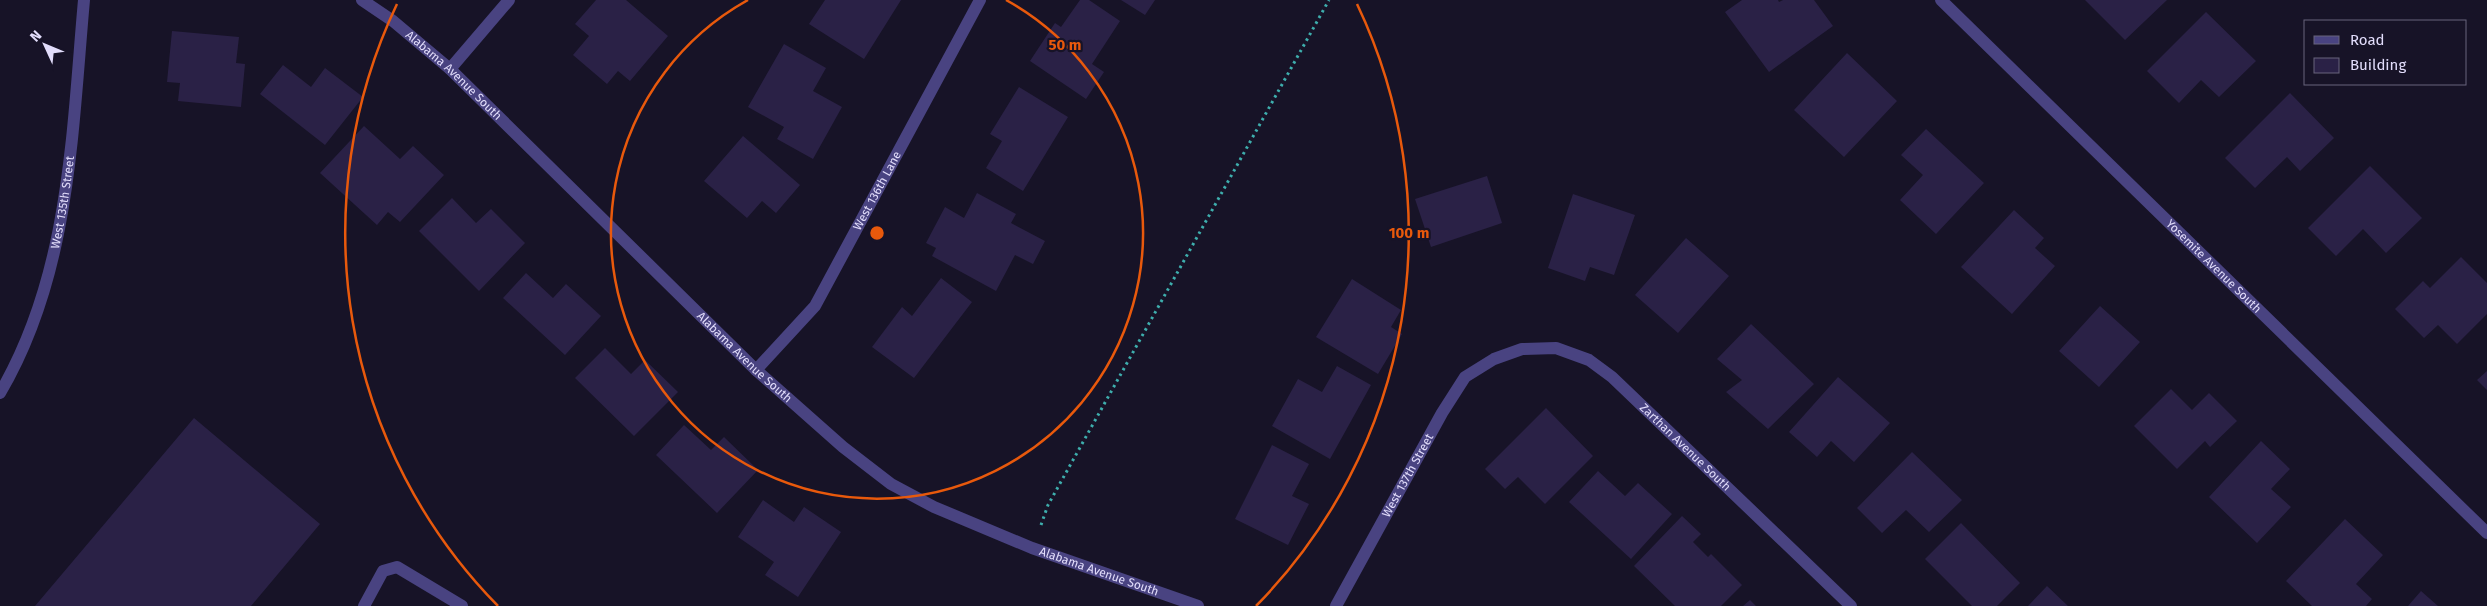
<svg xmlns="http://www.w3.org/2000/svg" width="2487" height="606" font-family="'Fira Sans',sans-serif">
	<style>
		.building { fill: #2a2146 }
		.lines { fill: none; stroke-linecap: round; stroke-linejoin: round }
		.path { stroke: #3eaead; stroke-width: 3; stroke-dasharray: 2.5 4; stroke-linecap: butt }
		.minor { stroke: #494381; stroke-width: 12 }
		.ring { fill: none; stroke: #e8590c; stroke-width: 2.5 }
		.labels { text-anchor: middle; stroke-width: 4.5; stroke-linejoin: round; paint-order: stroke }
		.street-label { font-size: 12px; fill: #e2ddfb; stroke: #171327 }
		.centre { fill: #e8590c; stroke: #171327; stroke-width: 2.5 }
		.ring-label { font-size: 15px; text-anchor: middle; font-weight: bold; fill: #e8590c; stroke: #171327; stroke-width: 4.5; stroke-linejoin: round; paint-order: stroke }
	</style>
	<rect width="100%" height="100%" fill="#171327"/>
	<!-- building -->
	<path class="building" d="M596,0H626L668,36L630,81L618,71L607,84L573,55L589,36L575,24Z
		M825,0H901L864,59L809,24Z
		M1080,0H1089L1120,21L1092,64L1104,72L1086,99L1030,61L1055,23L1061,27Z
		M1121,0H1155L1145,15Z
		M1742,0H1778L1779,2L1783,0H1814L1833,26L1769,72L1725,12Z
		M2085,0H2167L2125,40Z
		M2206,12L2256,61L2219,97L2201,80L2179,103L2147,71Z
		M172,31L239,37L236,63L245,64L241,107L178,101L180,83L167,82Z
		M784,44L826,68L813,91L842,107L813,159L777,139L784,127L748,107Z
		M1847,53L1897,101L1844,157L1794,110Z
		M283,65L311,87L325,68L363,97L325,145L260,94Z
		M1019,87L1068,117L1023,191L986,168L1002,141L990,134Z
		M2290,93L2334,138L2300,171L2287,157L2255,188L2225,158Z
		M364,126L400,159L413,146L444,175L400,222L388,212L377,225L320,173Z
		M1926,129L1984,183L1936,234L1900,200L1923,175L1901,155Z
		M743,136L800,185L776,213L762,201L747,218L704,181Z
		M2370,166L2422,218L2386,253L2363,229L2336,256L2308,228Z
		M1487,176L1502,223L1431,247L1415,199Z
		M977,193L1016,214L1011,223L1045,241L1033,264L1015,255L996,291L932,256L936,248L926,243L945,207L964,218Z
		M1573,194L1635,215L1614,275L1590,267L1585,281L1548,268Z
		M452,198L476,223L491,209L525,243L479,291L419,231Z
		M2014,210L2044,238L2035,248L2055,266L2012,314L1961,267Z
		M1686,238L1729,276L1678,333L1635,295Z
		M2461,257L2487,283V314L2457,344L2438,325L2424,338L2395,309L2423,281L2430,288Z
		M526,273L553,298L566,284L601,316L565,355L503,298Z
		M941,278L972,302L914,378L872,347L902,307L912,316Z
		M1352,279L1401,310L1391,327L1402,334L1378,374L1316,337Z
		M2100,306L2140,342L2099,387L2059,351Z
		M1751,324L1814,384L1768,429L1726,392L1742,380L1717,359Z
		M605,348L631,374L645,360L678,392L634,436L575,378Z
		M1337,366L1371,385L1330,459L1272,426L1298,379L1322,392Z
		M2487,371V390L2477,380Z
		M1838,377L1890,423L1854,462L1831,441L1817,457L1789,432Z
		M2171,389L2192,410L2209,393L2237,421L2210,447L2205,441L2177,469L2134,426Z
		M1546,408L1593,456L1545,504L1518,477L1505,489L1485,469Z
		M194,418L320,524L251,606H35Z
		M684,425L711,450L724,437L758,470L717,513L656,455Z
		M2261,441L2290,469L2271,489L2291,507L2257,543L2209,497Z
		M1272,445L1309,464L1292,496L1309,504L1288,545L1235,519Z
		M1912,452L1962,500L1929,532L1906,510L1882,533L1857,508Z
		M1598,471L1625,496L1638,483L1672,514L1631,559L1569,502Z
		M763,500L794,522L804,507L841,532L798,597L765,575L774,562L738,537Z
		M1682,516L1701,534L1693,542L1708,557L1711,554L1742,585L1721,606H1675L1634,566Z
		M2345,519L2383,555L2356,584L2372,599L2366,606H2312L2286,581Z
		M1961,523L2020,583L1997,606H1972L1925,559Z
		M2047,586L2068,606H2028Z
		M2421,591L2438,606H2408Z
		M1750,600L1756,606H1743Z"/>
	<g class="lines">
		<!-- path -->
		<path class="path" d="M1041,525L1048,505L1329,0"/>
		<!-- minor -->
		<g class="minor">
			<path id="s1" d="M362,0L393,21L450,69L756,370L843,447L891,484L934,507L1032,548L1198,606"/>
			<path id="s2" d="M1941,0L2487,533"/>
			<path d="M450,69L509,0"/>
			<path id="s3" d="M756,370L815,306L980,0"/>
			<path id="s4" d="M0,393C70,274 72,133 84,0"/>
			<path d="M364,606L383,571L397,567L462,606"/>
			<path id="s5" d="M1336,606L1442,413L1465,377L1494,359L1522,349L1556,348L1589,360L1612,377L1851,606"/>
		</g>
	</g>
	<!-- distance rings -->
	<g class="ring">
		<path d="M1006 0A266 266 0 1 1 748 0"/>
		<path d="M498 606A532 532 0 0 1 397 4M1357 4A532 532 0 0 1 1256 606"/>
	</g>
	<g class="labels">
		<!-- street labels -->
		<g class="street-label">
			<text dy="4" stroke="none"><textPath href="#s1" startOffset="119">Alabama Avenue South</textPath></text>
			<text dy="4" stroke="none"><textPath href="#s3" startOffset="218">West 136th Lane</textPath></text>
			<text dy="4" stroke="none"><textPath href="#s4" startOffset="202">West 135th Street</textPath></text>
			<text dy="4" stroke="none"><textPath href="#s2" startOffset="381">Yosemite Avenue South</textPath></text>
			<text dy="4" stroke="none"><textPath href="#s1" startOffset="524">Alabama Avenue South</textPath></text>
			<text dy="4" stroke="none"><textPath href="#s5" startOffset="526">Zarthan Avenue South</textPath></text>
			<text dy="4" stroke="none"><textPath href="#s5" startOffset="149">West 137th Street</textPath></text>
			<text dy="4" stroke="none"><textPath href="#s1" startOffset="944">Alabama Avenue South</textPath></text>
		</g>
	</g>
	<circle cx="877" cy="233" r="8" class="centre"/>
	<g class="ring-label">
		<text x="1065" y="50">50 m</text>
		<text x="1409" y="238">100 m</text>
	</g>
	<!-- legend -->
	<rect x="2304" y="20" width="162" height="65" fill="#171327" stroke="#68647c"/>
	<rect x="2314" y="36" width="25" height="8" fill="#494381" stroke="#68647c"/>
	<text x="2350" y="45" font-size="15" fill="#e2ddfb">Road</text>
	<rect x="2314" y="58" width="25" height="15" fill="#2a2146" stroke="#68647c"/>
	<text x="2350" y="70" font-size="15" fill="#e2ddfb">Building</text>
	<!-- north arrow -->
	<g transform="translate(45 45) rotate(314)" stroke="#171327" stroke-width="4" paint-order="stroke">
	<path d="M0-4L9 19L0 12L-9 19Z" fill="#e2ddfb"/>
	<text y="-8" font-size="14" font-weight="bold" text-anchor="middle" fill="#e2ddfb">N</text>
	</g>
</svg>
